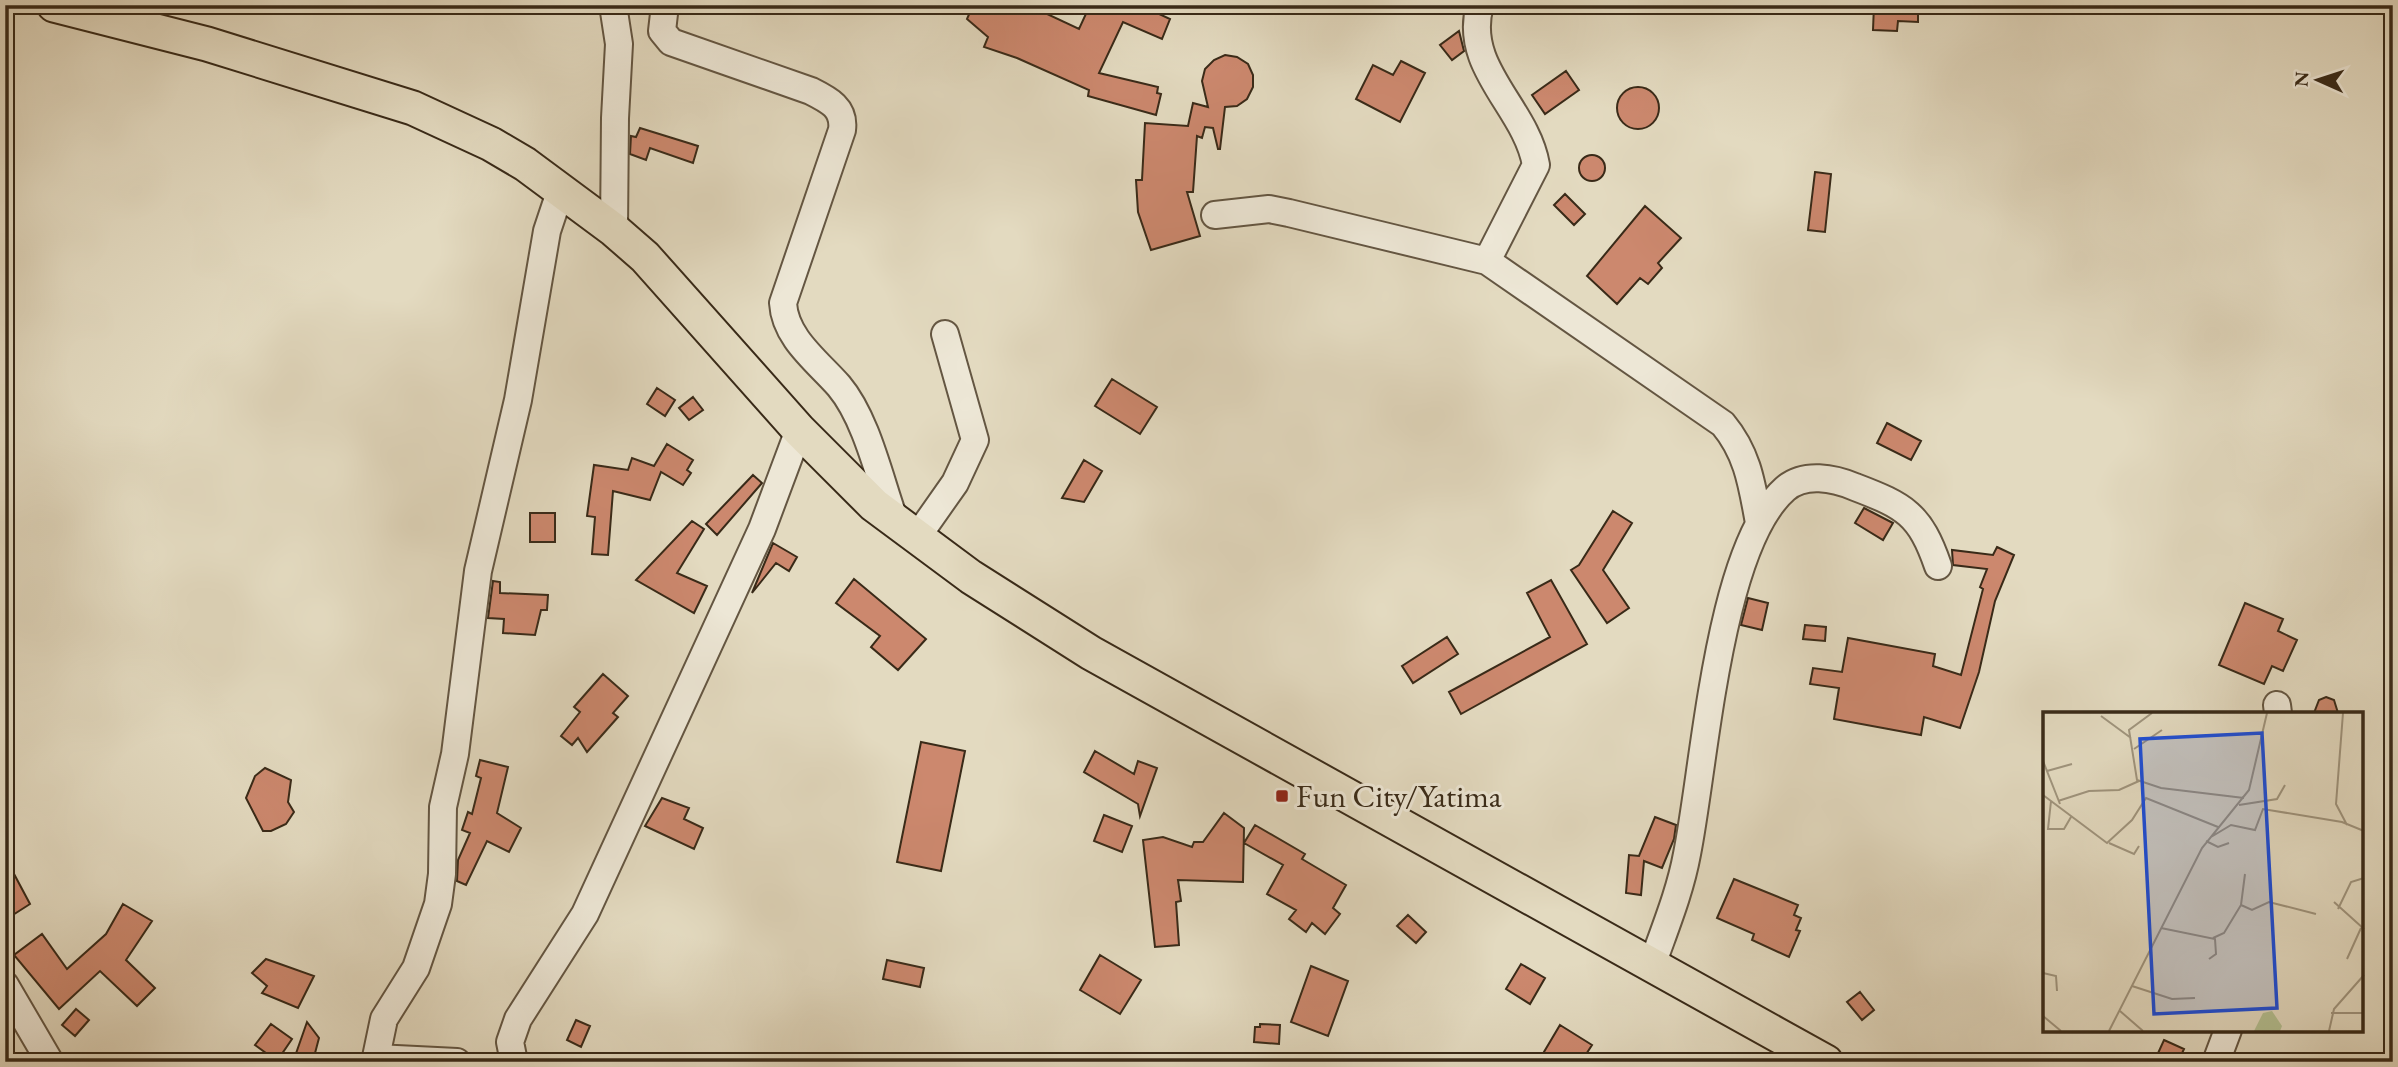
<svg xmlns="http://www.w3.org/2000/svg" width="2398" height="1067" font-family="'EB Garamond',serif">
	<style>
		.building { fill: #cc886e; stroke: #392a18; stroke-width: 2 }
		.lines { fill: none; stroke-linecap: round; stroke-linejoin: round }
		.minor-casing { stroke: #645642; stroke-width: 30 }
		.major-casing { stroke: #392a18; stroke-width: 37 }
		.minor { stroke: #ede7d6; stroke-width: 26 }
		.major { stroke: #e3dac0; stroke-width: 33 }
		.poi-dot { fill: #8f2418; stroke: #ede7d6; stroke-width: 2.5 }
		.labels { text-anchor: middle; stroke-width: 6; stroke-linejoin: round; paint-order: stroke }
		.poi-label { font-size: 32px; fill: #392a18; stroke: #ede7d6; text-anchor: start }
		.inset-road { fill: none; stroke: #9f947d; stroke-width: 2 }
		.view { fill: #1d4ed8; fill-opacity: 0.15; stroke: #1d4ed8; stroke-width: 3.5 }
		.inset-edge { fill: none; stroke: #392a18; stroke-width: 3.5 }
	</style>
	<rect width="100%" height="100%" fill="#e3dac0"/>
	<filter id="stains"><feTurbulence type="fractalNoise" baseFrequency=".00286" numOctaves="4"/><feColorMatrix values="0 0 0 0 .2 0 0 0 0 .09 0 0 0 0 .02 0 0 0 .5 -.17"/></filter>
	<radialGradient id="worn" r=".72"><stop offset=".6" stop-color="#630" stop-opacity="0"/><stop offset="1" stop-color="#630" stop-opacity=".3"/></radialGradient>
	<!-- building -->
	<path class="building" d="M973,5H1028L1079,29L1090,5H1140L1170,19L1162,39L1123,22L1099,73L1158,87L1157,93L1161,94L1156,115L1088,96L1089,90L1017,58L984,47L988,37L967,19Z
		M1874,5H1918V22L1898,21L1897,31L1873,30Z
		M1459,31L1464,51L1452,60L1440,45Z
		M1225,55L1237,57L1248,64L1253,75V87L1247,99L1237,106L1225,107L1220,149H1218L1213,128L1205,127L1202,138L1197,136L1193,192H1187L1200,236L1151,250L1138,212L1136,180H1142L1145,123L1188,126L1193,103L1208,107L1202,81L1205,69L1214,60Z
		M1401,61L1425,73L1400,122L1356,99L1373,65L1393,75Z
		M1566,71L1579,90L1545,114L1532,95Z
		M1617 108a21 21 0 1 1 42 0a21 21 0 1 1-42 0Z
		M640,128L698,146L693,163L650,148L646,160L630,154L631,136L636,137Z
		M1579 168a13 13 0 1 1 26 0a13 13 0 1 1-26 0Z
		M1815,172L1831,174L1825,232L1808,230Z
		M1565,194L1585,214L1574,225L1554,205Z
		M1645,206L1681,238L1658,263L1662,268L1648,284L1640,278L1617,304L1587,276Z
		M1112,379L1157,407L1140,434L1095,406Z
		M657,388L675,400L665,416L647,404Z
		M693,397L703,410L689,420L679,408Z
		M1887,423L1921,441L1911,460L1877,443Z
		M667,444L693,460L687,470L691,473L683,485L661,472L650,500L613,491L608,555L592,554L595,517L587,516L594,465L628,470L632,458L654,466Z
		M1084,460L1102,471L1084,502L1062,498Z
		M753,475L762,483L717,535L706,524Z
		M1864,508L1893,523L1883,540L1855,523Z
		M1613,511L1632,523L1603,570L1629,608L1607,623L1571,570L1579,565Z
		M530,513H555V542H530Z
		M692,521L704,529L677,573L707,586L694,613L636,580Z
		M773,543L797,557L789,571L776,563L752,593Z
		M1997,547L2014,555L1995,601L1979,672L1960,728L1924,717L1921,735L1834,719L1839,688L1810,684L1813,668L1842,672L1848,638L1935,654L1933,666L1961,675L1983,589L1980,587L1987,569L1953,565L1952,550L1993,555Z
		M854,579L926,639L898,670L871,647L880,636L836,603Z
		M1551,580L1587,644L1461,714L1449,692L1550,637L1527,593Z
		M493,581L500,582V593L548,595L547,610H541L535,635L503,633L504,619L488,618Z
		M1748,598L1768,603L1762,630L1741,625Z
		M2245,603L2283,619L2278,631L2297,640L2283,671L2272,666L2264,684L2219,665Z
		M1805,625L1826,627L1825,641L1803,639Z
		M1447,637L1458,654L1413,683L1402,666Z
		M603,674L628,696L613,713L618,717L587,752L578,738L572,745L561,736L580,712L574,707Z
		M2326,697L2334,700L2338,713H2314L2319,700Z
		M921,742L965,751L941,871L897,862Z
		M1095,751L1134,774L1138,761L1157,768L1140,816L1138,804L1084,772Z
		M480,760L508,767L497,813L521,828L509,852L487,841L466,885L457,881L458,860L470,833L462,830L468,812L472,814L481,778L476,776Z
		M265,768L291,780L288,802L294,812L286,824L271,831H263L246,798L255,776Z
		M662,798L689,808L684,819L703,828L694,849L645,826Z
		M1224,813L1244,828L1243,882L1178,880L1181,901L1176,902L1179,945L1155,947L1143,840L1163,837L1192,847L1194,842H1203Z
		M1104,815L1132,826L1122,852L1094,841Z
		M1655,817L1676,825L1674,839L1662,868L1644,861L1641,895L1626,893L1629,855L1639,856Z
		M1255,825L1305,854L1302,859L1346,885L1333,908L1340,914L1325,934L1312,923L1306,932L1289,919L1296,910L1267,894L1283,865L1244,843Z
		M5,857L30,904L5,920Z
		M1734,879L1798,905L1794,915L1801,918L1796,930L1800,931L1789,957L1752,940L1754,934L1717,918Z
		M123,904L152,921L126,960L155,988L137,1006L100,971L59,1009L14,955L42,934L67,969L106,934Z
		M1408,915L1426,932L1416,943L1397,926Z
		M1100,955L1141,980L1120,1014L1080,990Z
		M266,959L314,976L298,1008L262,993L267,986L252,973Z
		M887,960L924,968L920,987L883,979Z
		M1521,964L1545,978L1530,1004L1506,989Z
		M1311,966L1348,981L1328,1036L1291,1022Z
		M1860,992L1874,1010L1862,1020L1847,1002Z
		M76,1009L89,1020L75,1036L62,1025Z
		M576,1020L590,1026L581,1047L567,1040Z
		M307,1022L319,1038L314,1057L293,1062Z
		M271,1024L292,1039L277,1061L255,1045Z
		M1260,1024L1280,1025L1279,1044L1254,1042L1255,1027H1260Z
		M1560,1025L1592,1045L1581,1062H1538Z
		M2164,1040L2184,1049L2178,1062H2154Z"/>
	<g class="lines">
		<defs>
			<path id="minor" d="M613,5L619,44L615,118L614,230
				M665,5L662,31L671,42L811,91C829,100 845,108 842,130L783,303C785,338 817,361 839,386C866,418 879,476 893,516
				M1480,5C1462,68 1526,107 1536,165L1487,261
				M1215,215L1269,209L1289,213L1487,261L1723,424C1748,454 1752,485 1759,523
				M917,537L955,483L975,440L945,334
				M2277,705L2278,713
				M1652,965C1665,928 1680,892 1687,854C1705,765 1718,548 1785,489C1804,472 1834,478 1855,487C1905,506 1920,514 1938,566
				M5,985L50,1062
				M376,1058L457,1062
				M375,1062L384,1019L416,968L438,904L442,874L443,807L455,754L478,571L518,400L547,231L561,189
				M514,1062L510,1042L518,1019L585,914L762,529L799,430
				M2216,1062L2228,1030"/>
			<path id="major" d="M54,5L207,44L413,108L491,144L525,164L614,230L645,257L799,430L874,505L971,577L1091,653L1826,1062"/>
		</defs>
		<!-- minor casing -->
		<use href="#minor" class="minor-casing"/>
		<!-- major casing -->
		<use href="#major" class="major-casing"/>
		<!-- minor -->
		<use href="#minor" class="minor"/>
		<!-- major -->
		<use href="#major" class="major"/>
	</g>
	<!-- markers -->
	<rect class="poi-dot" x="1275" y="789" width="14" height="14" rx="3.5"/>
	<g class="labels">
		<!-- poi labels -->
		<g class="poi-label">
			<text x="1296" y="807">Fun City/Yatima</text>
		</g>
	</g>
	<!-- overview -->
	<g transform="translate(2043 712)">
		<rect width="320" height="320" fill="#e3dac0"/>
		<path d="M229,299L239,314L237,319H211L220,301Z" fill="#b4c092"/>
		<path class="inset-road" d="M109,1L86,18L94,68L118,76L201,86M300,1L293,92L304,113M58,4L88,26M91,37L119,18M0,49L17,92M4,59L29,52M0,83L64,131L89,108L103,86L175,115M8,89L5,117H21L28,105M15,89L46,79L76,78L96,69M196,93L234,87L242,73M168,125L188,113L212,118L220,97L299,110L321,119M163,129L175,135L186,131M66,131L91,142L96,134M291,190L321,217M198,193L209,198L226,190L273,202M295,197L308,170L321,166M118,216L172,227L173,242L166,247M170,226L181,221L198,193L202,162M304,247L318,216M0,261L13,264L14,279M89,274L129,287L152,286M77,299L100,319M288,301H321M0,304L18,319M66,319L159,136L206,78L224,1M286,319L291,297L321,263"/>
		<path class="view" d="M219,21L234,296L111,302L97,27Z"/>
		<rect width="320" height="320" class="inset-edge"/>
	</g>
	<!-- margin -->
	<rect width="2398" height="1067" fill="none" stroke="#e3dac0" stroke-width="28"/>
	<rect x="7" y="7" width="2384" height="1053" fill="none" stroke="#392a18" stroke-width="3.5"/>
	<rect x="14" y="14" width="2370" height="1039" fill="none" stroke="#392a18" stroke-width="2"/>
	<!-- north arrow -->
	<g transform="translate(2318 80) rotate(273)" stroke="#ede7d6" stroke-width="5" paint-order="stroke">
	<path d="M0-5L12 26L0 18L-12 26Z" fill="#392a18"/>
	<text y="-10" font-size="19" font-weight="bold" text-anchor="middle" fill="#392a18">N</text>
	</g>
	<rect width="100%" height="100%" filter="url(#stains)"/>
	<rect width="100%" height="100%" fill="url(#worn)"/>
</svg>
